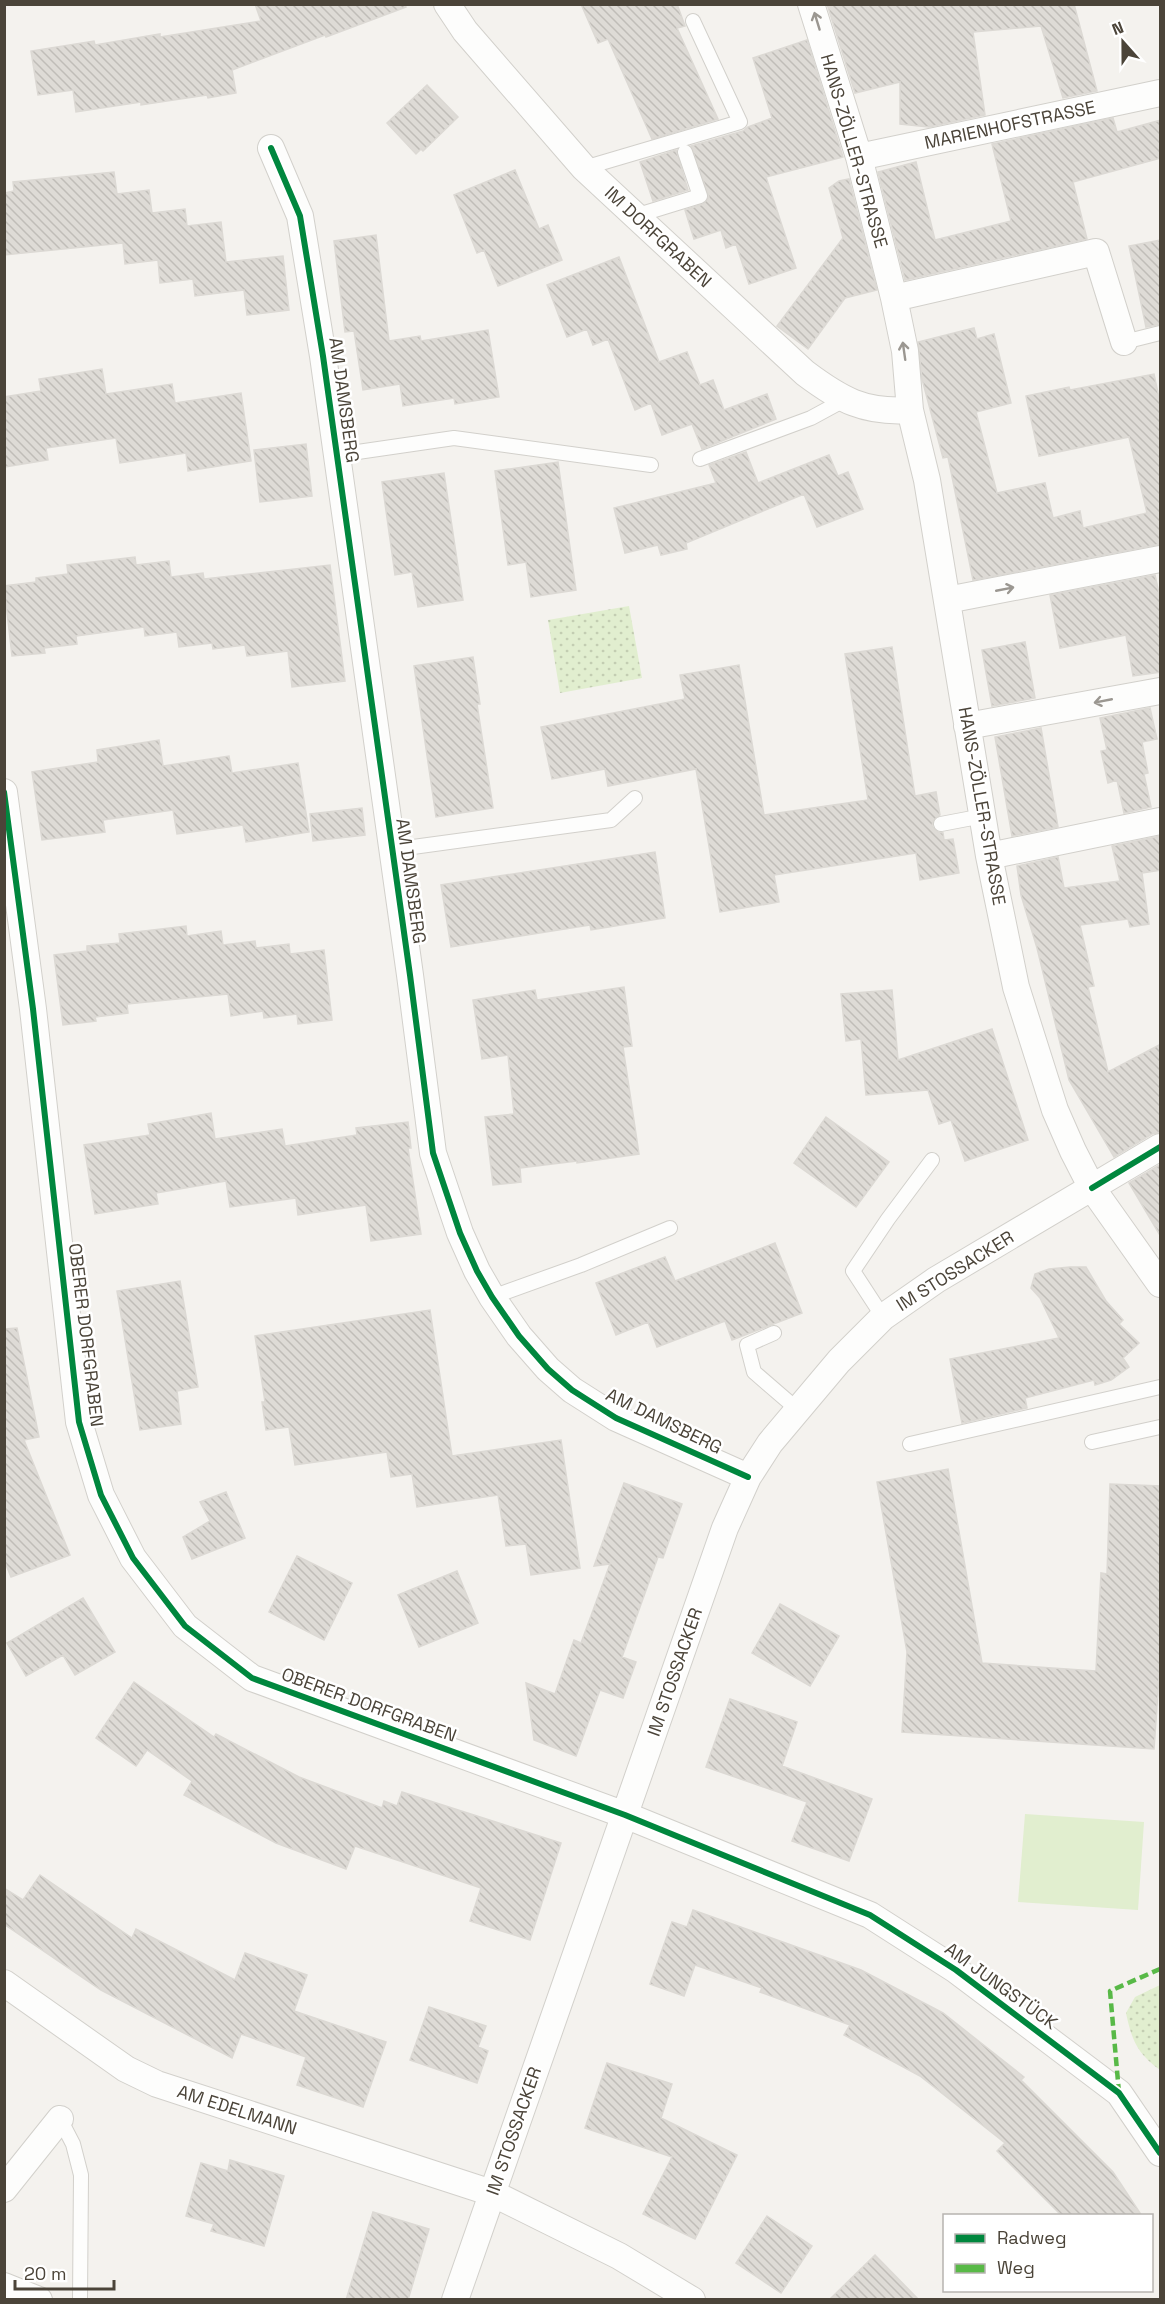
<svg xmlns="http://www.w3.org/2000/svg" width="1165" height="2304" font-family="'Space Grotesk',sans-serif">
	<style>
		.park { fill: url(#park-dots) }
		.pitch { fill: #e1eecf }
		.building { fill: url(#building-back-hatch); stroke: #dcd9d4; stroke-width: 1.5 }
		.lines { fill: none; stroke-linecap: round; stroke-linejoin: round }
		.lane-casing { stroke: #d2d0cb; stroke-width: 16 }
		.street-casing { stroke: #d2d0cb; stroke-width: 28 }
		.lane { stroke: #fdfdfc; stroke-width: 14 }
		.street { stroke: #fdfdfc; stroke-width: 26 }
		.quiet { stroke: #58b947; stroke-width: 4.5; stroke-dasharray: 9 4.5; stroke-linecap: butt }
		.cycleway-casing { stroke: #fff; stroke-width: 10 }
		.cycleway { stroke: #00873e; stroke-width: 6 }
		.oneway { stroke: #9b9791 }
		.labels { text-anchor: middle; stroke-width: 5; stroke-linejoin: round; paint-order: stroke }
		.street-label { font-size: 18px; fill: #4b4439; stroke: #fff }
	</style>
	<defs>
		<pattern id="park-dots" width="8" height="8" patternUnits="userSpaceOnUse" patternTransform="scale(1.5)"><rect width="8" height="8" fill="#e1eecf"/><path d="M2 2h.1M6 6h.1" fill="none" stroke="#c3cdb2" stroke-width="1.8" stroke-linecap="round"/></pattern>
		<pattern id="building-back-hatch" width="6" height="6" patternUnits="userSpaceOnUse" patternTransform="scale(1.5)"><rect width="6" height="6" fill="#dedbd6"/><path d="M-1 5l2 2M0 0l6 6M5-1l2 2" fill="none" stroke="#c0bdb8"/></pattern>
	</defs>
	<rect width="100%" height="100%" fill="#f4f2ee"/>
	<!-- park -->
	<path class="park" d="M629,606L642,678L560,693L548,620Z
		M1160,1985V2070C1137,2053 1132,2041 1126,2013L1135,1997Z"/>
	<!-- pitch -->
	<path class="pitch" d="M1025,1814L1144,1822L1138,1910L1018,1902Z"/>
	<!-- building -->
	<path class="building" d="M255,4H405L406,7L326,37L325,35L232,70L236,93L208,98L207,95L141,105V102L76,112L73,90L38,95L31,51L94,41L95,45L160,34V37L261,21Z
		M581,4H677L685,26L677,28L718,119L652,139L608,39L598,43Z
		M827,4H1074L1097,91L1063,98L1041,26L973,32L985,115L929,127L900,124V82L855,93Z
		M807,40L843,157L766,177L796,268L749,284L736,244L726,248L721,230L694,239L685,210L703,204L709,197L691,146L743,131L748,127L772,118L753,58Z
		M427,85L458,117L423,151L421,149L416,154L387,123Z
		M1113,118L1117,132L1161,120V158L1073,182L1087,239L905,280L878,172L916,162L935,240L1011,221L992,144Z
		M676,150L688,190L653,201L640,162Z
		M515,170L539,229L548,225L562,260L498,286L484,250L477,253L454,195Z
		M114,172L117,194L149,190L152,213L185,209L187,226L221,222L226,262L283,256L289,310L247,315L244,290L195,296L193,279L160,283L158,260L125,264L123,243L4,255V193L14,191L13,182Z
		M849,179L877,290L845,298L808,349L777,326L843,238L829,188L839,181Z
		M376,235L389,341L420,336L421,341L488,330L499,397L455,404L454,398L403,406L400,384L363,390L354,331L345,332L334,241Z
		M1161,240V324L1146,327L1129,246Z
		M619,257L659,362L687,352L700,385L713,380L724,410L767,394L776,419L702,449L692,424L662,435L651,403L635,410L608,339L593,345L587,329L567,337L547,285Z
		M974,328L977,339L994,334L1011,403L976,412L997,493L1045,483L1053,518L1080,511L1083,528L1147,513L1129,437L1039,456L1026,396L1069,387L1070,390L1154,374L1161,407V544L973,580L948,457L943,458L922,379L918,342Z
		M102,369L106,394L172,384L175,403L241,393L251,461L188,471L186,453L120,463L116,438L46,448L48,460L4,467V397L41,391L39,379Z
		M306,444L312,496L260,502L254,450Z
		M746,452L758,483L829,455L838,476L848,472L863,509L817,527L804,494L686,543L687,549L661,555L658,545L625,553L614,508L716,483L709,465Z
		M558,462L576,590L531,597L526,562L508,565L495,471Z
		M444,473L463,600L418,607L412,572L395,575L382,482Z
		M135,557L136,565L169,561L171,577L203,573L204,579L330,565L345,681L292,687L288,651L247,656L245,645L213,649L212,643L179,647L177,632L145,636L144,627L76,636L77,644L44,648L45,653L12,656L4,586L36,582V578L68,574L67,565Z
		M1155,575L1161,602V672L1133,676L1126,635L1060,648L1050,595Z
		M1025,642L1035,698L992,706L982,650Z
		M892,647L915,796L936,792L940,815L933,821L932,826L938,832L943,833L944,840L953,839L959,873L920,880L916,853L774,875L779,902L720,912L696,769L608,786L605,769L552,779L541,727L685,699L680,675L739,665L764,815L868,800L845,654Z
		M473,657L480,704H477L493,808L436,817L414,666Z
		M1150,708L1157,739L1142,742L1148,773L1144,774L1151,807L1124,813L1117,780L1108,783L1101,751L1107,750L1100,718Z
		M1041,728L1058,827L1012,836L995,737Z
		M159,740L163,766L229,756L232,773L298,763L309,832L246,842L243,825L177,834L173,810L103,820L105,832L42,840L32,772L98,762L97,750Z
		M362,808L365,835L313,841L310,814Z
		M1161,836V870L1142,873L1149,924L1130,927L1128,919L1080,925L1094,986L1088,987L1108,1072L1161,1044V1132L1152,1134L1114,1157L1069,1080L1037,948L1021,895L1017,866L1058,857L1064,888L1120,881L1112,846Z
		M655,852L665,918L591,930L590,925L451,947L441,885Z
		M186,926L187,936L221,931L223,945L255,941L256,948L289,944L290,954L324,950L332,1020L298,1024L297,1014L264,1018L263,1011L231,1016L228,994L127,1004L128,1013L95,1017L96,1021L63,1025L54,955L87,951V946L120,943L119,934Z
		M624,987L632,1046L623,1047L639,1154L577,1163V1161L520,1168L521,1182L493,1185L485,1117L514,1114L508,1055L482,1059L473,1000L535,990L537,1000Z
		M892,990L898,1060L992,1029L1028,1140L965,1161L951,1120L939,1124L928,1090L866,1095L861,1039L846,1041L841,994Z
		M211,1113L215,1139L282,1129L285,1146L357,1135L356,1128L408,1122L411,1148H408L421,1234L371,1241L366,1205L298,1215L296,1198L230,1207L226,1181L156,1193L158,1204L95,1214L84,1145L150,1135L148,1124Z
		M826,1117L889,1162L856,1207L794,1163Z
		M1161,1164V1237L1129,1183Z
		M775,1243L802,1313L732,1340L725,1321L657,1347L648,1322L616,1335L596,1283L665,1257L675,1281Z
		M1070,1267H1086L1106,1301L1123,1320L1119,1324L1139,1343L1123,1358L1129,1367L1111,1380L1095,1385L1094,1380L1025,1398L1027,1408L962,1423L950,1359L1059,1338L1040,1298L1031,1288L1035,1274L1049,1269Z
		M180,1281L198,1387L177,1391L181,1424L140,1430L117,1291Z
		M430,1310L452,1456L561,1440L580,1568L531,1575L526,1544L506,1546L498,1495L417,1507L412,1474L391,1477L387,1452L295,1465L289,1427L266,1430L262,1402H265L255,1336Z
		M17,1328L39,1437L24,1440L70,1555L11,1577L4,1560V1329Z
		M948,1469L982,1663L1096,1671L1101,1573L1107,1574L1110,1484L1161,1486V1650L1154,1749L902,1732L907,1652L877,1482Z
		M624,1483L682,1504L663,1558L658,1557L622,1657L636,1662L623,1698L600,1690L576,1756L534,1740L526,1683L555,1694L574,1640L581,1643L610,1564L594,1566Z
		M226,1492L245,1538L192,1559L183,1537L210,1521L200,1502Z
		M297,1556L352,1583L324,1640L269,1612Z
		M457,1571L478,1623L419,1647L398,1595Z
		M83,1598L115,1652L75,1675L63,1655L26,1676L7,1643Z
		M780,1604L839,1636L810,1686L752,1653Z
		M134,1682L214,1737L216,1734L299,1777L382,1808L384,1801L397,1806L402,1792L561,1843L530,1940L470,1921L481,1888L355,1846L346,1869L276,1843L184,1795L192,1781L147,1750L136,1766L96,1738Z
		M730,1699L797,1722L782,1766L872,1799L849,1861L792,1841L807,1802L706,1767Z
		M40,1875L132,1938L136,1929L235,1980L245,1953L307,1975L294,2011L386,2042L363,2107L297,2085L306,2057L241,2034L232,2058L101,1990L4,1924V1888L23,1900Z
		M693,1910L861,1970L943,2013L1024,2077L1021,2080L1113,2172L1142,2216H1062L997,2151L1005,2143L920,2076L844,2035L850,2025L760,1992L762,1988L695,1965L684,1996L650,1984L672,1922L687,1927Z
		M429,2007L486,2026L478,2047L488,2051L477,2083L410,2060Z
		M607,2063L672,2084L661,2118L737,2155L695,2239L643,2214L672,2157L585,2128Z
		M230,2160L284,2176L264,2246L211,2231L214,2224L186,2216L201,2163L228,2171Z
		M373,2212L429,2229L408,2300H346Z
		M767,2216L812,2246L781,2293L736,2263Z
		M875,2255L919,2300H829Z"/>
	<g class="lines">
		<defs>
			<path id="lane" d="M584,168L740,122L693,21
				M635,216L700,196L685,152
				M1124,342L1160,333
				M337,455L454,438L651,465
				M700,459L811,418L846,399
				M941,824L983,816
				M391,850L611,820L635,798
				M492,1297L581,1265L670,1228
				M883,1317L853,1271L888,1219L932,1160
				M774,1333L747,1345L754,1372L798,1410
				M1092,1442L1160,1427
				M910,1444L1160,1387
				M60,2119L73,2144L81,2175L80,2300"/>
			<path id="street" d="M447,4L465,31L584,168L805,373C841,400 864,413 910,410
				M811,4L859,157L894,298L905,351L910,410L927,480L989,856L1016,987L1055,1110L1073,1151L1092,1188L1160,1284
				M271,148L300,216L323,356L410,975L433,1153L460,1233L477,1271L492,1297L519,1336L548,1369L572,1390L616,1418L748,1477
				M859,157L1160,93
				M894,298L1096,252L1124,342
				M947,600L1160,559
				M967,726L1160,691
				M4,792L33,1009L79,1422L101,1495L133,1558L185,1626L252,1678L625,1815L870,1915L956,1970L1119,2093L1160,2153
				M989,856L1160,821
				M4,1983L126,2069L157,2084L492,2193L619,2256L692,2300
				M4,2189L60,2119
				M4,2286L39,2300
				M455,2300L725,1528L748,1477L770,1443L839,1361L883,1317L936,1280L1160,1147"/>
		</defs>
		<!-- lane casing -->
		<use href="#lane" class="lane-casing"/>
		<!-- street casing -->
		<use href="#street" class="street-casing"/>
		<!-- lane -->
		<use href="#lane" class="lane"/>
		<!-- street -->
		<use href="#street" class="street"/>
		<!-- quiet -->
		<path class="quiet" d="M1119,2093L1110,1991L1160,1969"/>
		<defs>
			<path id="cycleway" d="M271,148L300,216L323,356L410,975L433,1153L460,1233L477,1271L492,1297L519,1336L548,1369L572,1390L616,1418L748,1477
				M4,792L33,1009L79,1422L101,1495L133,1558L185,1626L252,1678L625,1815L870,1915L956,1970L1119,2093L1160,2153
				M1092,1188L1160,1147"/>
		</defs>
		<!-- cycleway casing -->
		<use href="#cycleway" class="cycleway-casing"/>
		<!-- cycleway -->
		<use href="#cycleway" class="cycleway"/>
	</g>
	<!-- one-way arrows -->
	<defs><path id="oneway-shaft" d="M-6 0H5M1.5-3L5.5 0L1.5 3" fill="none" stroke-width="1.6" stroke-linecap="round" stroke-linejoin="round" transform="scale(1.5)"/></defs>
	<g class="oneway">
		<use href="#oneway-shaft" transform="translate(817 21) rotate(-107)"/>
		<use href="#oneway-shaft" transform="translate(904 351) rotate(-98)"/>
		<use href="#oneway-shaft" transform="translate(1005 589) rotate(-11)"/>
		<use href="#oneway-shaft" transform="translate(1103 701) rotate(169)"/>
	</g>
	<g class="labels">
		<!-- street labels -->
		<g class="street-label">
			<text transform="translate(1010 125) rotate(-12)" y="6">MARIENHOFSTRASSE</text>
			<text transform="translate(854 151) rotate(74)" y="6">HANS-ZÖLLER-STRASSE</text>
			<text transform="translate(658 237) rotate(43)" y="6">IM DORFGRABEN</text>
			<text transform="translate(344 400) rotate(82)" y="6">AM DAMSBERG</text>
			<text transform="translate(982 806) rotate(80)" y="6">HANS-ZÖLLER-STRASSE</text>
			<text transform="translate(411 881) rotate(82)" y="6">AM DAMSBERG</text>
			<text transform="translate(955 1271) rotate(-32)" y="6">IM STOSSACKER</text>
			<text transform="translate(86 1335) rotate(83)" y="6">OBERER DORFGRABEN</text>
			<text transform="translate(664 1421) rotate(26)" y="6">AM DAMSBERG</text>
			<text transform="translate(675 1672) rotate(-71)" y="6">IM STOSSACKER</text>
			<text transform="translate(369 1705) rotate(20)" y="6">OBERER DORFGRABEN</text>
			<text transform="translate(1001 1986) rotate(36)" y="6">AM JUNGSTÜCK</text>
			<text transform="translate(237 2110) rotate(18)" y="6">AM EDELMANN</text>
			<text transform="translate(514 2131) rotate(-71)" y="6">IM STOSSACKER</text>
		</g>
	</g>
	<!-- border -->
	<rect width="1165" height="2304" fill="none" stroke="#4b4439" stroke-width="12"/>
	<!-- legend -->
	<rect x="943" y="2214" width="210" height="78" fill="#ffffff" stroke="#b7b4b0" stroke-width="1.5"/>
	<rect x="955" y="2234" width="30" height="9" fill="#00873e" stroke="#b7b4b0" stroke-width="1.5"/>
	<text x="997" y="2244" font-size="18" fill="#4b4439">Radweg</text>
	<rect x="955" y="2264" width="30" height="9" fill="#58b947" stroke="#b7b4b0" stroke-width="1.5"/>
	<text x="997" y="2274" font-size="18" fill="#4b4439">Weg</text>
	<!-- north arrow -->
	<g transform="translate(1123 42) rotate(339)" stroke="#ffffff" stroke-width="4.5" paint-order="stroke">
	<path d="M0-4.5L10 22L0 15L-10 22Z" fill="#4b4439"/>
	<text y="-9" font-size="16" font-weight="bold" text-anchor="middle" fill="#4b4439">N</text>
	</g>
	<!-- scale -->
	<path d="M15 2280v9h99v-9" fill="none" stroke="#4b4439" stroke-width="3"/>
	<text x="24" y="2280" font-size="18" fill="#4b4439" stroke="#ffffff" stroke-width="4.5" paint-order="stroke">20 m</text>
</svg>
